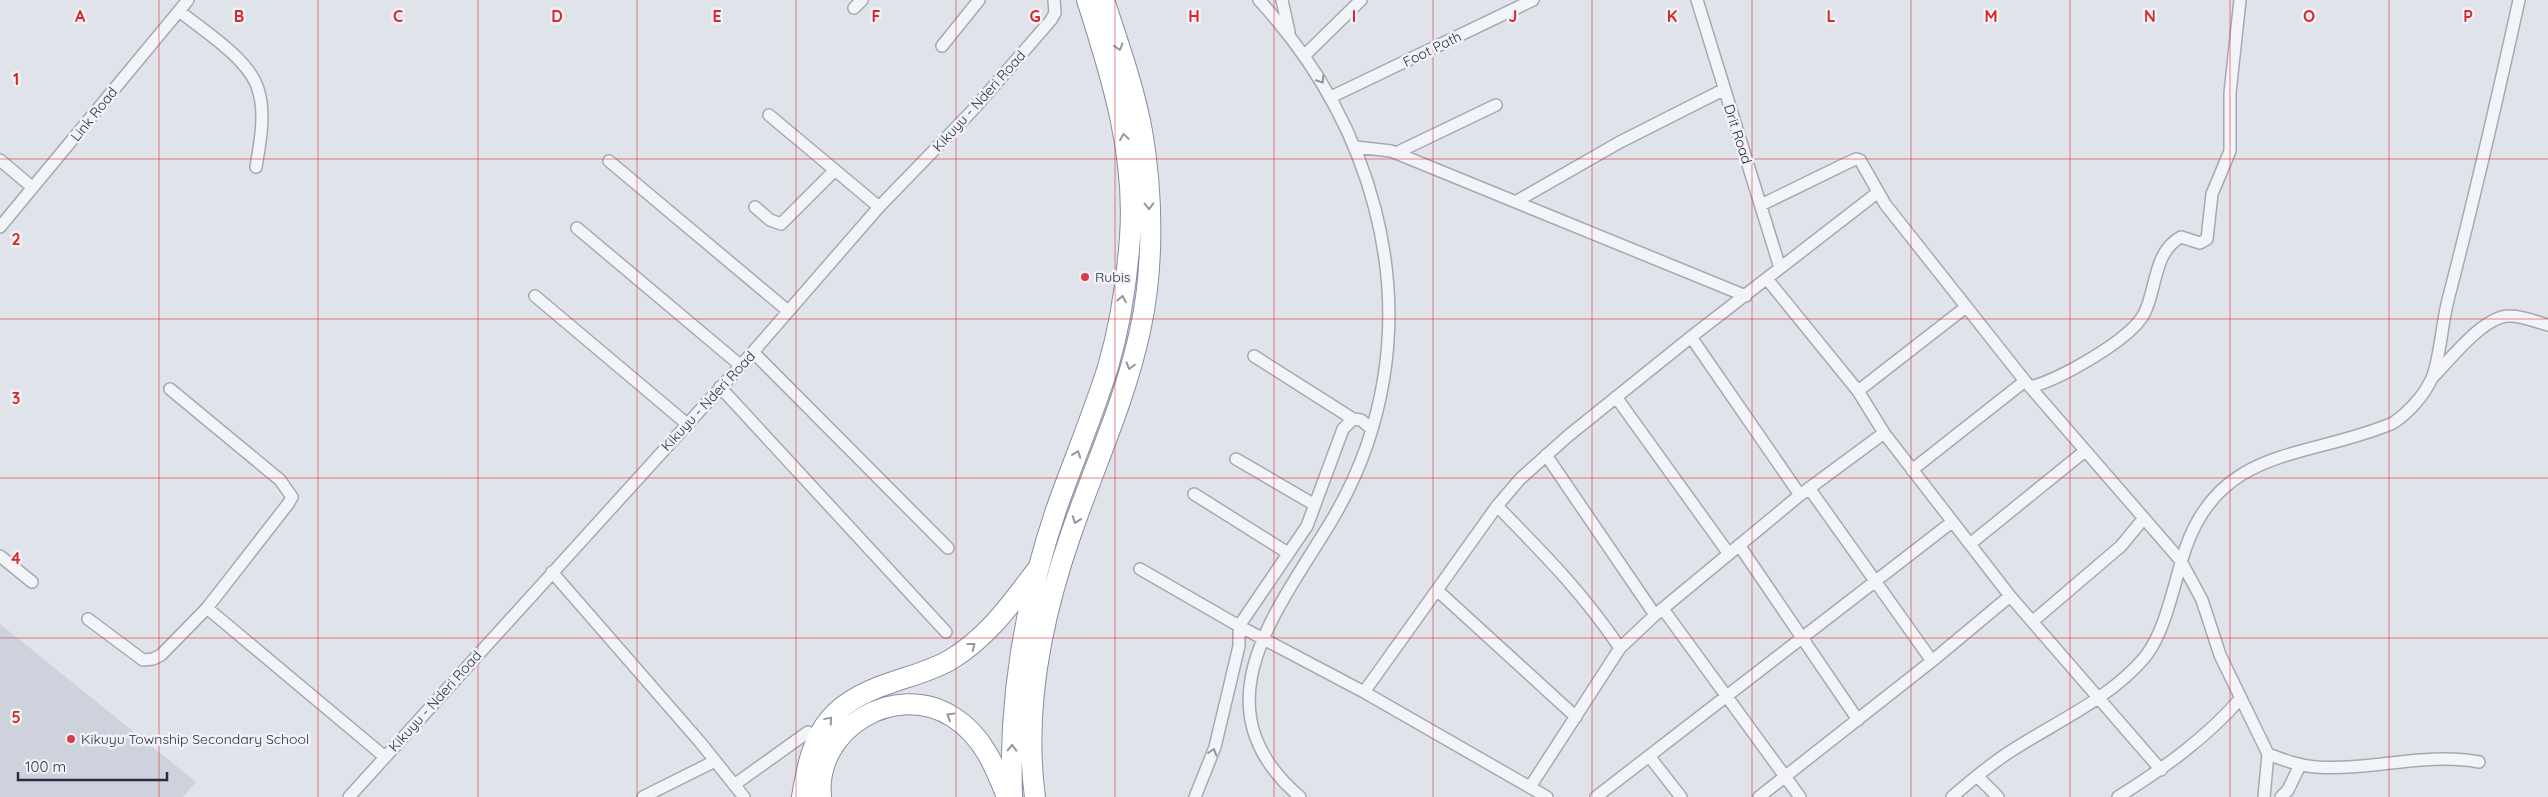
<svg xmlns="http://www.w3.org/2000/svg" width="2548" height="797" font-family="Quicksand,sans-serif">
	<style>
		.built { fill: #ced2dc }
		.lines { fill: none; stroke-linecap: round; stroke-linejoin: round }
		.street-casing { stroke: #a5a9b5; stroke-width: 14 }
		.highway-casing { stroke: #878ea2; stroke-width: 22 }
		.street { stroke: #f3f4f8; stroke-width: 11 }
		.highway { stroke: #fff; stroke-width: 20 }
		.oneway { stroke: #9497a1 }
		.oneway2 { stroke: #8e929e }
		.grid { fill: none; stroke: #d62828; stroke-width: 1; stroke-opacity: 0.55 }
		.poi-dot { fill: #d73d44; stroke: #f0f2f7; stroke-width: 2 }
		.labels { text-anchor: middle; stroke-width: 5; stroke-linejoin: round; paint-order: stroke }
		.street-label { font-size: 14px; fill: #282f43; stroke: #f0f2f7 }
		.poi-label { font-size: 14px; fill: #282f43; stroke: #f0f2f7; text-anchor: start }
		.grid-label { font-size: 16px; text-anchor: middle; font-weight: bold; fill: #d62828; stroke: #f0f2f7; stroke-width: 5; stroke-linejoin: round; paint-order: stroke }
	</style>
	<rect width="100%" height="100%" fill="#e0e3ea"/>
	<!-- built -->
	<path class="built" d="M0,624L196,782L183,797H0Z"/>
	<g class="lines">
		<defs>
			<path id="street" d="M1259,0C1370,121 1421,286 1367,445C1359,468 1348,492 1336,513C1283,605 1191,704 1300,797
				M1282,0L1289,32
				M1697,0L1780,268
				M854,8L862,0
				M179,11C203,30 249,59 258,89C266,113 260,143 256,167
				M942,46L979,0
				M1304,56L1361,0
				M1331,97L1533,0
				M769,115L879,207
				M1356,147L1391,151L1746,296
				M1396,153L1496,105
				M0,160L32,187
				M609,161L788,311
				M1517,201L1620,142L1723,90
				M1761,205L1845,164L1856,159L1860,160L1885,204L2025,381L2181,561L2202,600L2220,655L2268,754L2264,797
				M755,207L770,220L781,224L835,170
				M0,227L188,0
				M577,228L740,365
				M1767,279L1858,391L1884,433L2010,596L2161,770
				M535,296L687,424
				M1691,337L1800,495
				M753,352L948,548
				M1254,356L1353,419
				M2432,378C2450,360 2484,315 2510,316C2523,316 2536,322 2548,325
				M720,387L946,632
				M2030,387C2059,380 2130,340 2144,314C2157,289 2153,252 2181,237L2200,243L2207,239L2212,194L2230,151V93L2240,0
				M1858,391L1966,307
				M1616,397L1729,554
				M1546,455L1655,615
				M1236,459L1315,505
				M1912,470L2025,381
				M1809,488L1932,661
				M1194,494L1288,553
				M1497,506C1544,554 1582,592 1620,648
				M1970,544L2085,451
				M1739,545L1858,720
				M0,556L32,582
				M1140,569L1239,626L1364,692L1547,797
				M552,572L700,742L744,797
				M1438,591L1576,717
				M207,608L385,757
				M1663,609L1800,797
				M88,619L143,660L153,659L161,655L207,608L288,504L292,497L280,480L170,389
				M2033,621L2121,546L2144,518
				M1364,692L1497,506L1520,479L1568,436L1691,337L1877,193
				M2268,754C2284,760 2299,766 2316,767C2371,771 2425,752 2479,762
				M1649,756L1681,797
				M1977,776L1998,797
				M734,785L808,732
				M1530,787L1620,648L1655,615L1800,495L1884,433
				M349,797L753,352L879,207L972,111L1051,20L1055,13L1054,0
				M643,797L715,761
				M1195,797L1215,747L1239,646V626L1307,526L1343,429L1353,419L1361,420L1372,429
				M1596,797L1952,522
				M1759,797L1932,661L2010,596
				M1952,797C1968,783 1985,769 2002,757C2050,724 2107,702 2145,657C2167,629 2174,581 2186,547C2222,445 2309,459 2393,423C2408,413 2424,396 2432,378C2440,359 2442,322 2448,300C2474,200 2497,100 2519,0
				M2118,797C2164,768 2205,739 2241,698
				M2281,797L2288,790L2300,765"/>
			<path id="highway" d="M802,797C812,734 826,704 890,683C910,676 931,671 950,660C987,638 1011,604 1036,571
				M821,797C814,729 895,680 953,717C982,735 995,766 1007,797
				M1012,797C1009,700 1025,602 1056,510C1073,462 1093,415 1108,367C1120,326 1127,280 1130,237C1136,156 1112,77 1087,0
				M1035,797C1023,709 1042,617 1071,534C1094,467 1125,401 1140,331C1154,268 1153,195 1142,131C1134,87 1118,43 1104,0"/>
		</defs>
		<!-- street casing -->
		<use href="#street" class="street-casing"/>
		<!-- highway casing -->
		<use href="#highway" class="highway-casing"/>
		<!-- street -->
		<use href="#street" class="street"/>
		<!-- highway -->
		<use href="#highway" class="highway"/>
	</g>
	<!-- one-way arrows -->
	<defs><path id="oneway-chevron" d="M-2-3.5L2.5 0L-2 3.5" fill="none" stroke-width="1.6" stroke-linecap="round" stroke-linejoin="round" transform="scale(1.25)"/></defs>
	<g class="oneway">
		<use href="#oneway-chevron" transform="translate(1119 47) rotate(73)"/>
		<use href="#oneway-chevron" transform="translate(1124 137) rotate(-98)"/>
		<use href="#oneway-chevron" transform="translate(1149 206) rotate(89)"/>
		<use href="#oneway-chevron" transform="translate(1122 299) rotate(-79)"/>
		<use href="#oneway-chevron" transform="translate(1130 366) rotate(106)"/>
		<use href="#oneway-chevron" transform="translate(1077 454) rotate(-70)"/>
		<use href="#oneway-chevron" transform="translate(1076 520) rotate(110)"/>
		<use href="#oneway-chevron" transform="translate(972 646) rotate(-38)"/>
		<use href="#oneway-chevron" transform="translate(950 716) rotate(-150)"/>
		<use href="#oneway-chevron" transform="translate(829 720) rotate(-50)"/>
		<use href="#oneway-chevron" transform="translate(1012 748) rotate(-89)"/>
	</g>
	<g class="oneway2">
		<use href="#oneway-chevron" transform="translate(1321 80) rotate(58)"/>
		<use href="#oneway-chevron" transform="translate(1213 752) rotate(-72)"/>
	</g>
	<!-- grid -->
	<path class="grid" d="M159,0V797M318,0V797M478,0V797M637,0V797M796,0V797M956,0V797M1115,0V797M1274,0V797M1433,0V797M1592,0V797M1752,0V797M1911,0V797M2070,0V797M2230,0V797M2389,0V797M0,159H2548M0,319H2548M0,478H2548M0,638H2548"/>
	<!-- markers -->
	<g class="poi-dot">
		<circle cx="1085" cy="277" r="5"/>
		<circle cx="71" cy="739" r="5"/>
	</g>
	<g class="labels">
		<!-- street labels -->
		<g class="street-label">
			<text transform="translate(1432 49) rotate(-26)" y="5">Foot Path</text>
			<text transform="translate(979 101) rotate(-48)" y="5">Kikuyu - Nderi Road</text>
			<text transform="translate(94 114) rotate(-51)" y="5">Link Road</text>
			<text transform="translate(1738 134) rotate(72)" y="5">Drit Road</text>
			<text transform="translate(708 401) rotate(-47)" y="5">Kikuyu - Nderi Road</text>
			<text transform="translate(435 701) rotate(-48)" y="5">Kikuyu - Nderi Road</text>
		</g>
		<!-- poi labels -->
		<g class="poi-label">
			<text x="1095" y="282">Rubis</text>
			<text x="81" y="744">Kikuyu Township Secondary School</text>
		</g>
	</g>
	<g class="grid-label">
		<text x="80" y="22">A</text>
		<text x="239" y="22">B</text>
		<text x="398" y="22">C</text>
		<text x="557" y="22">D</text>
		<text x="717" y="22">E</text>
		<text x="876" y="22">F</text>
		<text x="1035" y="22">G</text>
		<text x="1194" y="22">H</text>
		<text x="1354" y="22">I</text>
		<text x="1513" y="22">J</text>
		<text x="1672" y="22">K</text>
		<text x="1831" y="22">L</text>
		<text x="1991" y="22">M</text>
		<text x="2150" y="22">N</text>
		<text x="2309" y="22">O</text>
		<text x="2468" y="22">P</text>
		<text x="16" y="85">1</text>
		<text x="16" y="245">2</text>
		<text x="16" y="404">3</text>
		<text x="16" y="564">4</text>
		<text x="16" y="723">5</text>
	</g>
	<!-- scale -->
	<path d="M18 772v8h149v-8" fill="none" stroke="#282f43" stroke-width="2.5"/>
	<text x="25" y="772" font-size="15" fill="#282f43" stroke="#f0f2f7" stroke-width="4" paint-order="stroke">100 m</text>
</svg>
